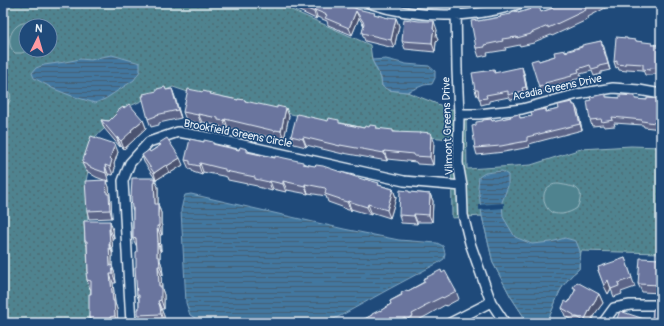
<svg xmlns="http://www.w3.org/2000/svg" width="664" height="326" font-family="Pangolin,sans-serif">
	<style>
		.grass { fill: url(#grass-dots); stroke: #9cbac4; fill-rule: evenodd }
		.pitch { fill: #50838f; stroke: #9cbac4 }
		.water { fill: url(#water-rules); stroke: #84a8c3 }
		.pier { fill: #1f4a7a }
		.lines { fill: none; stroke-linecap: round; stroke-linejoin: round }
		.minor-casing { stroke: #e8f1f8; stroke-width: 12 }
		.minor { stroke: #1f4a7a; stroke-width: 9 }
		.wall { fill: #5c6588; stroke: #e8f1f8 }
		.shaded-wall { fill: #4b526f; stroke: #e8f1f8 }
		.building { fill: #6b759e; stroke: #e8f1f8 }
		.labels { text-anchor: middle; stroke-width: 3; stroke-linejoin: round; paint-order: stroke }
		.street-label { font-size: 11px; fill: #e8f1f8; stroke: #1f4a7a }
	</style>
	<defs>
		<pattern id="grass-dots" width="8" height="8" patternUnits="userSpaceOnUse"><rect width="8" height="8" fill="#50838f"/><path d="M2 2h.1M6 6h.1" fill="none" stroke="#4c6b73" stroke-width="1.8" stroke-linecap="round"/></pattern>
		<pattern id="water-rules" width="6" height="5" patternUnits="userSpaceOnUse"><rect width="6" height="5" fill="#42779f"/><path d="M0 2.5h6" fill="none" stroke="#446074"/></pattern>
	</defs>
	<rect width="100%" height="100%" fill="#1f4a7a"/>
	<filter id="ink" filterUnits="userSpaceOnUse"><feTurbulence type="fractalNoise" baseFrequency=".025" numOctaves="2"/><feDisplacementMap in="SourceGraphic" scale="8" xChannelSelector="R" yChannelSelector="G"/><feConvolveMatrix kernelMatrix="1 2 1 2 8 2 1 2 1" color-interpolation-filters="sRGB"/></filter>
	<g filter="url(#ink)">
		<!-- grass -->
		<path class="grass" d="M3,3H276L370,45L372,60L381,78L382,86L389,90L407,92L450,109L466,110L467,169L531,165L581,149L631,146L661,147V253L581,251L579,269C571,275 565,282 560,291C555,301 552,313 546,323H528L511,297L493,263L482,216L452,218L451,139L394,134L203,97L173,87L130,106L95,137L86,181L91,295V323H3ZM26,26H50V50H26Z"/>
		<!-- pitch -->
		<path class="pitch" d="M22,23H32L39,26H26V50H28L22,53H15C5,44 10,28 22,23Z
			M3,82C11,89 15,103 3,107Z
			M559,184C563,185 566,185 569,186C583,188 582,197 577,208C573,211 568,213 562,214C559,214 556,214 553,213C543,209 540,191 550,186C553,184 556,184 559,184Z"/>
		<!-- water -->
		<path class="water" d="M112,55L140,63V71L134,80L105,99L95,103L72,96L54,89L34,78L32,73L36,68L44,65L65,62L80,59L91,60L101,57Z
			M386,59L406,64L429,66L435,71V78L432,84L424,85L407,92L388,90L382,86L381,78L372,60Z
			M502,171L508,175V186L502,202L503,217L515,237L532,244L551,242L565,238L576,241L580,251L579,269C571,275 565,282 560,291C555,301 552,313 546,323H528L511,297L493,263L482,216L478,187L479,177L485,173Z
			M191,194L344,229L399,240L437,243L443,246L445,253L444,259L438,263L391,288L342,315L326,323H212L200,321L190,315L186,303L181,210L183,201L185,195Z"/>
		<!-- pier -->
		<path class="pier" d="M504,203V208L479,210V205Z"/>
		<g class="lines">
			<defs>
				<path id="minor" d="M369,3C416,19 474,19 521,3
					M457,3L456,6L457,70L459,114L458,163L462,186L463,215L470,243L491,302L505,323
					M459,114H479L522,109L578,94L613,88L639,90L661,94
					M131,323L123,181L130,163L149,142L178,132L212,138L404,181L462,186
					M450,323L491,302
					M603,323L614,308L630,305H661"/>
			</defs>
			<!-- minor casing -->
			<use href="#minor" class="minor-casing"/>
			<!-- minor -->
			<use href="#minor" class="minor"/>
		</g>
		<!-- wall -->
		<path class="wall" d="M289,3H345L357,9L358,10L388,18H396L399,26L394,48L365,41L362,33L364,26L359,18L352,35L328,25L327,21L317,17L316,19L293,8L292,7L290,6Z
			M551,3H611L608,5L609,6L588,17L589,19L552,36L551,35L534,42V43L520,46V45L505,48L506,50L487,53L488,55L479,57L476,48L479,21L501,17L518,12H541L553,8Z
			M437,30L436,36L438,40L436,42L435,52L405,49L402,41Z
			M627,39L653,45H661V74H652V75H645L643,70L627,69V71L619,70L618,67L616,68L614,62Z
			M601,41L610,70L601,72V74L594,76L592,71L580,74L581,78L573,80L574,81L548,89V90L541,93L539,87V61L555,56L565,51Z
			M494,70L495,73H524L528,93H524L525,97L511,100L509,97L489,101V103L481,105L479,96H477L475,90Z
			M172,89L181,118L159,123V125L151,127L148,119L166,90Z
			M212,95L238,100H245L246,102L289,116L284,139L278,138V139L228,128L227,130L221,128L220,126L202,122L201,124L186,120L183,112Z
			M607,97L647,100L661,99V129L644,127L643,125L614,123L615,126L604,127L603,125L592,126L590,120L591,100Z
			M572,102L578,111L582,130L529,144L530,147L504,152L477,155L475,148L476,125L483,121L491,119L492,121L511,117L519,114L520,118L532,116L546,109L547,112L559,109Z
			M116,112L143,120L146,128L135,138V139L124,149L121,146L120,147L104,128L101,120L109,121L117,114Z
			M341,123L364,128H377L434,141L433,165L417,164L416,162L387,159V161L343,153V154L306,145V147L294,144L291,136Z
			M204,142L239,150L247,149L249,152L275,158L304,164L393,189L396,198L390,218L371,212V215L351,209V211L343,208L342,207L328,202L326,196L308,193V194L287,190L286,192L273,189L272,191L258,187L257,186L228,180L227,177L223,176L203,172L202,175L193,172L192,170L189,169L185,160Z
			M159,143L183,165L170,173L169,172L156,180L144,162L142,155L150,152L160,145Z
			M118,152L114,164L115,168L113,175L108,174L109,182L107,181L109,187L110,196L111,201L112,218L89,219L87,211L104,180L96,177L91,174L90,173L86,171L82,163Z
			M158,187V204L161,213V224L162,226V235H160L161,251H160V260L162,266L163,275H161L162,289L164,295V309H161L164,316V321L167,323H141L138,315L139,309V301L137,295V247L133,239V211L132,208Z
			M409,192L430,194L433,201L432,222H417V224L401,223L399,215Z
			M84,221L113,230L114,238H112L113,253H112V266L115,274L116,283H113L115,303L117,309L118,323H91L89,318L91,289H90L87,280L88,273L87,246L85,241Z
			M625,258L635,287L621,292L622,294L614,297L611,289L608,294L598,270Z
			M661,259V293L642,292L638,284Z
			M442,273L456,291L459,299L446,306L445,305L428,315L415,322L416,323H357L380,311L391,304L390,301L424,282L423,279Z
			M573,287L599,294L603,303L594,315L590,323H576L565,316L562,308L568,303L575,291Z"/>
		<!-- shaded-wall -->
		<path class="shaded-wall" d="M315,10L317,17L316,19L314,12Z
			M356,11L359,18L352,35L349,28Z
			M396,18L399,26L394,48L391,40Z
			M434,21L437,30L436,36L438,40L436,42L435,52L432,43Z
			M601,41L604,47L610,70L608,64Z
			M522,67L524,73L528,93L526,87Z
			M172,89L175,97L181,118L178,110Z
			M575,105L578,111L582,130L580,124Z
			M286,108L289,116L284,139L281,131Z
			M198,114L202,122L201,124L198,115Z
			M225,119L228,128L227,130L224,121Z
			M143,120L146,128L135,138V139L124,149L121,141L131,130Z
			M431,133L434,141L433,165L430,157Z
			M117,137L121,146L120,147L117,139Z
			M303,137L306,145V147L303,139Z
			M115,144L118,152L114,164L115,168L113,175L110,167V158Z
			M384,151L387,159V161L384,153Z
			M180,158L183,165L170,173L167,166Z
			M200,163L203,172L202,175L199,166Z
			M105,165L108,174L109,182L106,173Z
			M166,165L169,172L156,180L154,173Z
			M154,178L158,187V213L155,204Z
			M106,180L109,187L110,196L111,201L112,218L110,210L107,194Z
			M270,181L273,189L272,191L269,182Z
			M283,181L287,190L286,192L283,184Z
			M305,184L308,193V194L305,186Z
			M393,189L396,198L390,218L387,210Z
			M430,194L433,201L432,222L429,215Z
			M348,201L351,209V211L347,202Z
			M158,204L161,213V224L162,226V235L159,226L158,218Z
			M368,204L371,212V215L367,207Z
			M414,214L417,222V224L414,216Z
			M110,221L113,230L114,238L110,229Z
			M157,226L160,235L161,251L158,242Z
			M109,229L112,238L113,253L110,244Z
			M157,242L160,251V260L162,266L163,275L157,257Z
			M109,244L112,253V266L115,274L116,283L110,266Z
			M158,266L161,275L162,289L164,295V309L161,300L159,286Z
			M110,274L113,283L115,303L117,309L118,323L115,316L113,301Z
			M608,280L611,288L608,294L604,286Z
			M599,294L603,303L594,315L590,323H585L584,321L591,307Z
			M158,301L164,316V323L161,314Z"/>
		<!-- building -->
		<path class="building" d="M295,3H344L357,9L375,13L374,14L388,18V17L396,18L391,40L362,33L364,23L356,11L349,28L325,18L327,15L315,10L314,12Z
			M551,3H595L585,8L586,10L548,28V26L531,33V34L517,38V37L502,39L503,41L484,45L485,47L476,48L471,21L478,20V21L501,17L500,16L511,14V13L518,11V13L531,9L530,7L538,4L541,12L553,8Z
			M404,19L419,21H434L433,29L435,31L433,33L432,43L402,41Z
			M616,37L627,38V39L636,40V41L652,43V45H661V69L650,68V70L643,69V64L625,63V65L617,64V61L614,62Z
			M601,41L608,64L599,66V68L592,70L590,65L578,69L579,72L571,74L572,76L545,83L546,85L539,87L531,61L538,59L539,61L555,56L554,52L565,50V52L582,47V45Z
			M522,67L526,87L522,88L523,91L508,95V91L486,95L487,98L479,99L478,90H475L472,73L494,70V73Z
			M165,87L166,90L172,89L178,110L156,115V116L148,119L142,96H144L143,94L157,91V89Z
			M188,89L203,92V91L211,93L210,94L238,100V99L245,100V101L277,108V106L286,108L281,131L275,130V131L225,119L224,121L218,120V118L198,114V115L183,112Z
			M606,94V97L620,98V95L635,96V99L647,100V98L661,99V124L642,121V120L612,117L613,120L602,122L601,119L590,120L587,101L591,100L590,97Z
			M572,102L573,105H575L580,124L527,137V141L501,146L475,148L472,126L476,125V122L483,121V120L491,119L492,121L511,117L510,116L519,114L520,118L532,116L531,112L539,110L546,109V112L559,109L558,105Z
			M129,104L143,120L131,130L132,131L121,141L117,137V139L101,120L109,121L117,113L116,112L123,107L124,108Z
			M297,114L328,121L329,118L339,120V123L364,128L365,126L369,127L370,125L377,126L376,128L393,130V132L421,133V132L431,133L430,157L414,156V154L384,151V153L340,145V146L303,137V139L291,136Z
			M91,136L115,144L110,158L112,160L110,167L105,165L106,173L92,168L88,166V165L82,163Z
			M167,138L180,158L167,166L166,165L154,173L142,155L149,150L150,152L161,145L159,143Z
			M190,139L204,142V140L213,142V144L217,145L239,150L240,147L247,149V152L275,158V156L303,162V164L315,166L316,165L323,166L365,180V179L379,183L378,185L393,189L387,210L368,204L367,207L348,201L347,202L340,200V199L325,194L326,189L325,188L305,184V186L283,181V184L270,181L269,182L255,179V177L225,171V169L220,168L200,163L199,166L190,164V161L185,160Z
			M132,178H154L155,204H158V218H159V226H157L158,242H157V257H159L160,266H158L159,286H161V300L158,301L160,307L161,314L138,315V309H139V295H137L135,267H136V252H137L136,238L133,239V208H132L131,199Z
			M106,180L107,194H109L110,210L87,211L85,181Z
			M400,190L409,191V192L430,194L429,215L414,214V216L399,215Z
			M84,221H110V229H109L110,244H109L110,266L112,265L113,274H110L113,301H114L115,316L110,317L111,323H92L90,318H89V294H91V281L87,280L86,273H88L87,241H85Z
			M625,258L632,278L618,283L619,286L611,289L608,280L604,286L598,270H599L598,267Z
			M640,258L661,259V285L638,284Z
			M441,270L442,273L445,271L456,291L443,298L442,297L424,306L425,307L412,314L413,316L406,320L405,318L395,323H357L372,315V314L380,310V311L391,304L390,301L402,295L401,293L407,290L408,291L425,282L423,279Z
			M577,282L599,294L591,307L584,321L577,317H574V315L562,308L565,301L568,303L576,289L573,287Z
			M657,307H661V323H615L620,311L650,321V318L652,319L653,309H657Z
			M161,319L167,323H158Z
			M471,319L473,323H464Z"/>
	</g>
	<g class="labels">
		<!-- street labels -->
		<g class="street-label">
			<text transform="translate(557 87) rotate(-12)" y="4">Acadia Greens Drive</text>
			<text transform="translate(447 126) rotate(-92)" y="4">Vilmont Greens Drive</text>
			<text transform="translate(238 133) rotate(11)" y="4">Brookfield Greens Circle</text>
		</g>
	</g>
	<!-- margin -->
	<rect width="664" height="326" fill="none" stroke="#1f4a7a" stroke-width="16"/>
	<rect x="8" y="8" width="648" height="310" fill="none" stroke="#e8f1f8" stroke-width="1.5" filter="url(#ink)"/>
	<!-- north arrow -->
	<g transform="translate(38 38) rotate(5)"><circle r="19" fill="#1f4a7a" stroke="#6f8dac"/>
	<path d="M0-3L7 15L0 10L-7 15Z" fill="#ff9aa2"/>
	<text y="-6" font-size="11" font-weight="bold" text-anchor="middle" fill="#e8f1f8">N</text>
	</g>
</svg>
